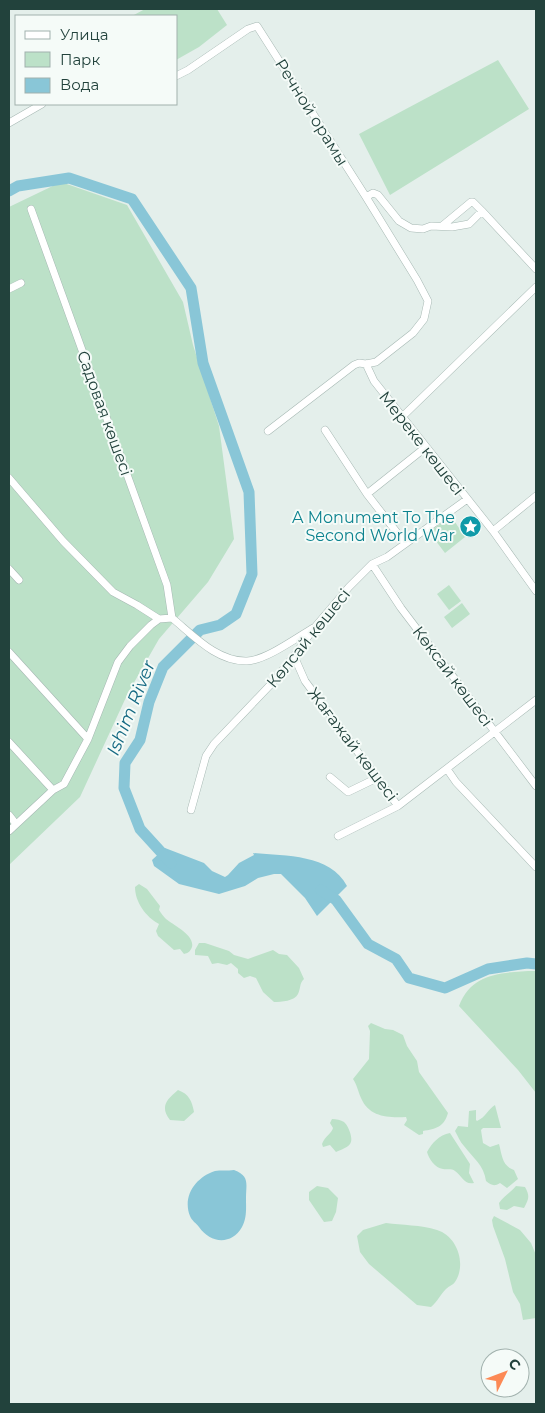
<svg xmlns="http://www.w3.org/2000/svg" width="545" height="1413" font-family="Montserrat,sans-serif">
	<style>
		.green { fill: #bce1c8 }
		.water { fill: #89c6d7 }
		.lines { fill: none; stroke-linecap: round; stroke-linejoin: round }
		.river { stroke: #89c6d7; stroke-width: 11 }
		.street-casing { stroke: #a6b8b3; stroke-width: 8 }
		.street { stroke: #fff; stroke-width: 7 }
		.labels { text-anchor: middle; stroke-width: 4; stroke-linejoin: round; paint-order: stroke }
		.street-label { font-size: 16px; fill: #22423c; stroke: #f5fbf8 }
		.culture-label { font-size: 16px; fill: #0d838f; stroke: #f5fbf8; text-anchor: end }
		.water-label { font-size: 18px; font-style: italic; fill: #166a83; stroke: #f5fbf8 }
	</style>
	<rect width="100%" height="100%" fill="#e4efeb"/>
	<!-- green -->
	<path class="green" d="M145,9H217L227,25L199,47L176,60V16H132Z
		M498,60L529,109L390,195L359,134Z
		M61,182L127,205L183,302L193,345L219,426L234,539L208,582L159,639L128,693L80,797L9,865V207Z
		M451,516L465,537L445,553L429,532Z
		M449,585L461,601L449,610L437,594Z
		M462,603L470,614L452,628L444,617Z
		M139,884L147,889L160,906L159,910C161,913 164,917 166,919C173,925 195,935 192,947C190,952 188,953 184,954L180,949L174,950L158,936L156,931L159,924C146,917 135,902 135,887Z
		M199,943H205L229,951L234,955L248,959L273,950L279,954L287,955L299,968L304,979C299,984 301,988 298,994C295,1001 281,1002 274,1002L263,992L256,978L250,976L244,978L238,973V969L231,963L227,965L218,963L212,964L208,956L195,955V950Z
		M528,971H536V1093L518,1070L459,1006C471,974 498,973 528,971Z
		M371,1023L385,1029L393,1030L403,1035L407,1046L417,1061L419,1072L448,1113C444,1127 436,1129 423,1131V1134L419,1135L404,1125L407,1120L406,1117C388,1118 369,1117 361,1098C358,1091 357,1085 353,1079L369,1059L370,1031L368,1026Z
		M178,1090C189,1094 192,1101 194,1112L184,1121L170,1120C160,1107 166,1100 178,1090Z
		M495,1105L501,1128H483L481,1130L483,1143L490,1147L499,1144C502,1155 502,1166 514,1170L518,1179L507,1188L500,1183C494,1187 491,1185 486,1181C484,1165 473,1158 464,1146C460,1142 458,1136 455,1131L458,1126L468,1127L469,1111L476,1110V1120L477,1121C486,1117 488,1109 495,1105Z
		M332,1119C336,1119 341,1120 344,1122C348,1125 354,1139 350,1144C347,1148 340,1150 336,1152L330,1145L323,1147L322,1144C325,1136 332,1133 333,1128L330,1123Z
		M450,1133L470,1164L469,1173L474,1183C464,1185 462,1176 455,1171C451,1168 447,1170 443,1169C435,1168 429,1159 427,1152C432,1143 439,1135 450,1133Z
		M317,1186L328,1188L338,1198L336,1212L332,1221L324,1222L309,1200V1192Z
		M516,1186L525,1187C530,1196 529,1199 524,1208L514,1206L507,1210L500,1209L499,1203C504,1196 510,1193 516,1186Z
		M494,1216L520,1230L531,1243L536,1255V1318L523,1320L520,1304L513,1292L505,1259L493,1226L492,1220Z
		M386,1223C402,1225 421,1225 437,1230C457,1236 467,1264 455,1282C453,1285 449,1286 446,1289C440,1295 438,1301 431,1307L417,1305L369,1264L360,1252L357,1236L363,1230Z"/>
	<!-- water -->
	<path class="water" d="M165,848L204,863L212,871L225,877L228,875L239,863L254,855L253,853C285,856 330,854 347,886L317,916L305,898L281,874H274L258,878L245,886L219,894L179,884L154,866L152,860Z
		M234,1170C250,1176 246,1184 246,1198C246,1208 247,1218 242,1227C231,1246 210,1243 199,1227C196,1223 192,1221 190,1216C182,1196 196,1177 215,1171C220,1170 228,1171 234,1170Z"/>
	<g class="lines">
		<!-- river -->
		<path class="river" d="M9,191L18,186L69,178L132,199L191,288L203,363L249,492L252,574L236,614L220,625L200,630L163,667L149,702L140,740L125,763L124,788L140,829L171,863
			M321,890L336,900L368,944L396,959L409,978L445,988L488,969L527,963L536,964"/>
		<defs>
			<path id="street" d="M176,76L188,70L248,29L257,26L366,197L417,280L428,301L424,319L413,333L376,362L366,364L359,363L354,365L268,431
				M9,123L42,104
				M366,197L373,193L378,195L399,221L411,228L423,229L431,226L452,227L469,224L482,211L536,269
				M31,209L167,585L172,618
				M442,226L471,202H473L482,211
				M9,289L21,283
				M366,364L374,381L493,531L536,591
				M403,416L536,287
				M325,430L367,494L405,543
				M9,478L63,541L113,592L137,605L159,619
				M367,494L426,447
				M493,531L536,496
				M372,564L401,608L536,786
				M9,569L19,580
				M9,652L88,739
				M294,656L305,681L398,806L536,700
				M9,742L53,790
				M447,769L456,782L536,867
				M330,777L348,792L377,778
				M191,810L206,756L214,744L273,682L294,656L315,627L349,587L372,564L387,557L466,500
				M9,815L16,824
				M9,831L53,790L64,784L88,739L118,662L130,646L151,625L159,619L172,618C193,635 217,662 247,661C267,660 297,637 315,627
				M338,836L398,806"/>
		</defs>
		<!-- street casing -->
		<use href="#street" class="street-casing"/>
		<!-- street -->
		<use href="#street" class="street"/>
	</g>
	<!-- icons -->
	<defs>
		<symbol id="sight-disc" viewBox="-11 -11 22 22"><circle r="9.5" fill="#0f9aa8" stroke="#f5fbf8"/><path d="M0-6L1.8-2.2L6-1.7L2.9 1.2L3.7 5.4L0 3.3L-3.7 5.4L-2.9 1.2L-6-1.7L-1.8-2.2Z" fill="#fff"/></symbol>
	</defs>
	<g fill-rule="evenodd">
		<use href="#sight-disc" x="458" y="514" width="25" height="25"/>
	</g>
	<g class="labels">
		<!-- street labels -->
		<g class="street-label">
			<text transform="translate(312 112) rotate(58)" y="6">Речной орамы</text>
			<text transform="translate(105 413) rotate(70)" y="6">Садовая көшесі</text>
			<text transform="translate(422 443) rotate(52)" y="6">Мереке көшесі</text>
			<text transform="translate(308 638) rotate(-51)" y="6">Көлсай көшесі</text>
			<text transform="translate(453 676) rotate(53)" y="6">Көксай көшесі</text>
			<text transform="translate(353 744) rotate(53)" y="6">Жағажай көшесі</text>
		</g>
		<!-- culture labels -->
		<g class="culture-label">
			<text x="455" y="523">A Monument To The<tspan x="455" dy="18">Second World War</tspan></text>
		</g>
		<!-- water labels -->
		<g class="water-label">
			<text transform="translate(131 708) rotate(-68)" y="6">Ishim River</text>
		</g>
	</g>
	<!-- border -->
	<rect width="545" height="1413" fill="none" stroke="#22423c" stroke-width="20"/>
	<!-- legend -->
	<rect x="15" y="15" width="162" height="90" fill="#f5fbf8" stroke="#a1b1ad"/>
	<rect x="25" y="31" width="25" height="8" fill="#ffffff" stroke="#a1b1ad"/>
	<text x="60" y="40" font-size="15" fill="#22423c">Улица</text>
	<rect x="25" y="52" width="25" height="15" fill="#bce1c8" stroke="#a1b1ad"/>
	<text x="60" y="65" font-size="15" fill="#22423c">Парк</text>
	<rect x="25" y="78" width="25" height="15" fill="#89c6d7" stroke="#a1b1ad"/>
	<text x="60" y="90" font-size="15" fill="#22423c">Вода</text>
	<!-- north arrow -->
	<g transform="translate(505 1373) rotate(48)"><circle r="24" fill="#f5fbf8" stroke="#a1b1ad"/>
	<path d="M0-4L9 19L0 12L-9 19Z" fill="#fc8955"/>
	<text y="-8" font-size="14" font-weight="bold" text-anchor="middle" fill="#22423c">С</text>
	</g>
</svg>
